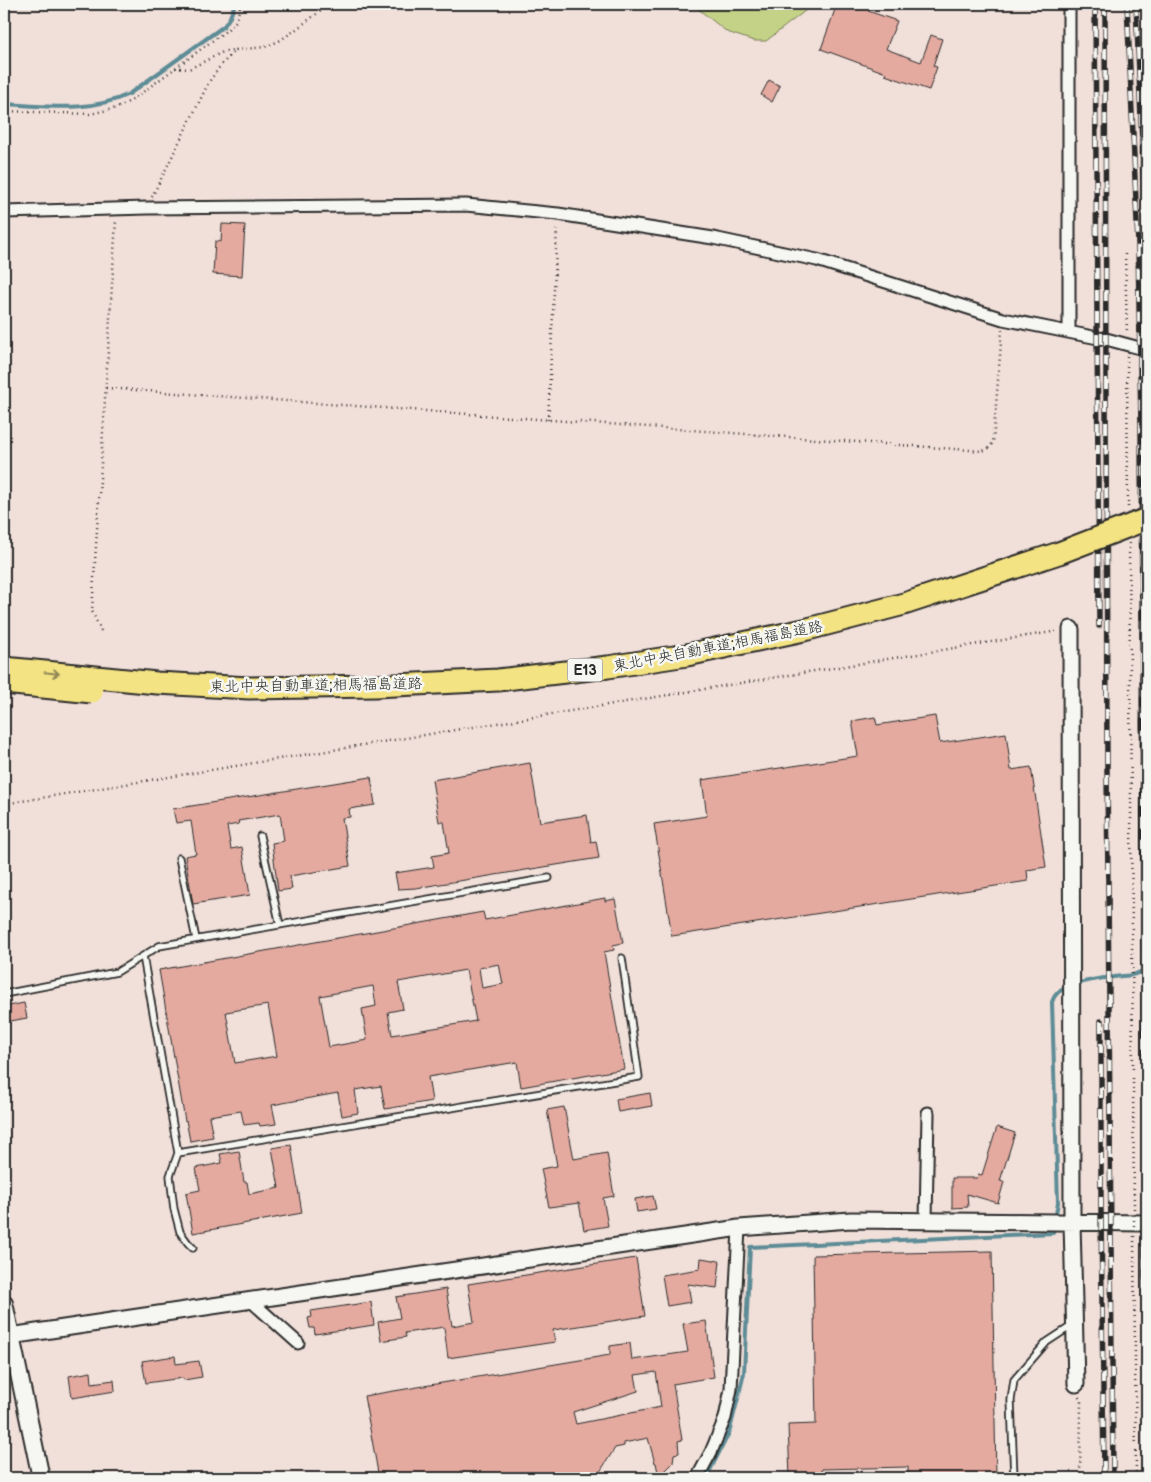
<svg xmlns="http://www.w3.org/2000/svg" width="1151" height="1482" font-family="'Balsamiq Sans','Klee One',sans-serif">
	<style>
		.green { fill: #c3d286; stroke: #777e58 }
		.lines { fill: none; stroke-linecap: round; stroke-linejoin: round }
		.stream { stroke: #5d8c96; stroke-width: 4 }
		.building { fill: #e4aaa0; stroke: #2b2b2b; fill-rule: evenodd }
		.service-casing { stroke: #2b2b2b; stroke-width: 9 }
		.minor-casing { stroke: #2b2b2b; stroke-width: 15 }
		.tertiary-casing { stroke: #2b2b2b; stroke-width: 19 }
		.secondary-casing { stroke: #2b2b2b; stroke-width: 20 }
		.path { stroke: #2b2b2b; stroke-width: 2.5; stroke-dasharray: 1 4; stroke-linecap: butt }
		.service { stroke: #f6f6f2; stroke-width: 5.5 }
		.minor { stroke: #f6f6f2; stroke-width: 11 }
		.tertiary { stroke: #f6f6f2; stroke-width: 15 }
		.secondary { stroke: #f6f6f2; stroke-width: 16 }
		.rail-casing { stroke: #2b2b2b; stroke-width: 5.5 }
		.rail { stroke: #f6f6f2; stroke-width: 4; stroke-dasharray: 11; stroke-linecap: butt }
		.motorway-bridge-casing { stroke: #2b2b2b; stroke-width: 25; stroke-linecap: butt }
		.path-bridge { stroke: #2b2b2b; stroke-width: 2.5; stroke-dasharray: 1 4; stroke-linecap: butt }
		.motorway-bridge { stroke: #f4e382; stroke-width: 21 }
		.oneway { stroke: #908756 }
		.labels { text-anchor: middle; stroke-width: 5; stroke-linejoin: round; paint-order: stroke }
		.shield { fill: #f6f6f2; stroke: #686867; stroke-width: 1 }
		.shield-label { font-size: 14px; font-weight: bold; fill: #2b2b2b }
		.street-label { font-size: 15px; fill: #2b2b2b; stroke: #f6f6f2 }
	</style>
	<rect width="100%" height="100%" fill="#f1dfd9"/>
	<filter id="ink" filterUnits="userSpaceOnUse"><feTurbulence type="fractalNoise" baseFrequency=".02" numOctaves="2"/><feDisplacementMap in="SourceGraphic" scale="10" xChannelSelector="R" yChannelSelector="G"/><feConvolveMatrix kernelMatrix="1 2 1 2 8 2 1 2 1" color-interpolation-filters="sRGB"/></filter>
	<g filter="url(#ink)">
		<!-- green -->
		<path class="green" d="M692,4H814L766,41H754L727,32Z"/>
		<g class="lines">
			<!-- stream -->
			<path class="stream" d="M4,104C46,106 90,113 129,94L224,26L230,17L235,4
				M1075,985C1087,980 1101,978 1114,977C1128,975 1134,977 1147,968
				M1055,1219L1058,1203L1052,1002C1055,993 1060,990 1068,987
				M706,1478L729,1433L737,1402L744,1373L750,1247L1053,1233L1054,1226"/>
		</g>
		<!-- building -->
		<path class="building" d="M837,4H876L868,11L897,21L886,49L921,62L931,35L942,39L933,66L937,67L929,90L885,75L886,73L821,49Z
			M769,80L780,86L772,102L761,95Z
			M222,224L245,225L242,276L213,274L215,241L221,242Z
			M935,716L940,743L1006,733L1011,770L1031,767L1046,867L1027,870L1028,881L672,936L654,824L707,816L702,780L858,756L852,721L875,717L877,725Z
			M530,763L540,822L587,815L591,842L596,841L599,858L416,888L398,889L395,873L434,867L432,856L449,853L444,822H439L432,780Z
			M371,777L375,805L349,809L350,817L342,818L350,866L290,876L292,889L278,891L272,843L284,841L280,814L238,821L239,824L227,826L231,849L242,847L250,895L193,904L185,856L196,854L191,821L176,823L173,809Z
			M605,898V901L615,899L623,943L613,945L614,950L604,952L624,1069L521,1087L517,1062L428,1077L432,1101L385,1109L381,1086L355,1090L358,1113L342,1116L338,1093L272,1105L276,1124L260,1126L259,1123L244,1125L241,1111L209,1116L213,1137L190,1141L186,1120L185,1121L159,970L483,912L485,920ZM499,964L503,984L482,988L479,968ZM466,970L476,1021L392,1035L388,1012L403,1009L398,982ZM373,986L376,1006L362,1009L367,1040L329,1047L320,996ZM268,1005L277,1056L235,1063L226,1012Z
			M24,1003L27,1018L5,1022L4,1007Z
			M650,1093L652,1106L618,1112L616,1099Z
			M564,1107L574,1159L607,1153L614,1196L603,1198L608,1226L584,1230L579,1203L549,1207L541,1169L557,1166L547,1110Z
			M997,1127L1015,1133L1000,1181L1004,1182L998,1203L967,1194L968,1207L952,1208V1178H977L978,1174L982,1175Z
			M291,1145L302,1213L193,1233L186,1193L200,1190L196,1168L222,1163L220,1154L239,1151L244,1182H247L249,1194L279,1188L272,1148Z
			M653,1196L656,1209L637,1212L635,1199Z
			M992,1251L996,1478H908V1467L822,1469L823,1478H790L788,1425L816,1424L813,1255Z
			M636,1258L645,1316L553,1330L555,1342L448,1358L444,1327L405,1333L406,1337L381,1341L378,1322L400,1318L396,1297L446,1289L452,1326L474,1322L468,1284Z
			M701,1258L720,1261L717,1288L688,1284L691,1302L667,1306L662,1275L700,1269Z
			M371,1302L374,1325L315,1334L314,1328H310L308,1318L312,1317L311,1311Z
			M706,1321L714,1377L673,1384L682,1440L678,1441L679,1453L674,1454L673,1463L659,1477L656,1463H655L648,1438L624,1443V1446L615,1448L596,1478H379L364,1396L610,1355V1346L630,1343L632,1360L688,1352L683,1324ZM656,1372L661,1407L576,1424L573,1412L638,1391L635,1375Z
			M175,1356L176,1364L199,1361L202,1377L184,1380L183,1378L146,1383L142,1361Z
			M91,1372L92,1383L114,1380L115,1391L72,1398L69,1376Z"/>
		<g class="lines">
			<defs>
				<path id="service" d="M260,836L280,925
					M179,858L196,939
					M143,956L178,1153L639,1077L622,958
					M4,994L117,972L159,946L549,878
					M178,1153L170,1176L174,1209L180,1232L188,1243L193,1248
					M1014,1478L1011,1400L1014,1380L1047,1342L1073,1325"/>
				<path id="minor" d="M4,212L147,208L466,205L558,214L713,238L817,260L1003,319L1098,338L1106,339L1147,350
					M1069,332V4
					M926,1221L928,1113
					M250,1300L298,1343
					M697,1478L711,1452L725,1418L731,1389L739,1228"/>
				<path id="tertiary" d="M1071,629L1072,1222L1076,1384
					M10,1336L739,1228L851,1220L1147,1223"/>
				<path id="secondary" d="M4,1303L41,1478"/>
			</defs>
			<!-- service casing -->
			<use href="#service" class="service-casing"/>
			<!-- minor casing -->
			<use href="#minor" class="minor-casing"/>
			<!-- tertiary casing -->
			<use href="#tertiary" class="tertiary-casing"/>
			<!-- secondary casing -->
			<use href="#secondary" class="secondary-casing"/>
			<!-- path -->
			<path class="path" d="M175,68L189,69L225,51L265,47L279,41L291,33L322,10L336,4
				M4,111L90,114L117,108L132,100L227,30L236,21L241,4
				M152,197L209,82L221,65L236,50
				M1125,254L1127,333
				M1127,356L1128,508
				M106,388L983,451L989,448L993,443L1002,330
				M548,420L557,226
				M1129,543L1134,1210
				M101,631L92,611L116,220
				M4,804L1058,631
				M1134,1236L1136,1478
				M1079,1397L1081,1402L1080,1478"/>
			<!-- service -->
			<use href="#service" class="service"/>
			<!-- minor -->
			<use href="#minor" class="minor"/>
			<!-- tertiary -->
			<use href="#tertiary" class="tertiary"/>
			<!-- secondary -->
			<use href="#secondary" class="secondary"/>
			<defs>
				<path id="rail" d="M1095,4L1099,626
					M1105,4L1107,767L1113,1478
					M1127,4L1138,244L1141,428L1146,1478
					M1136,4L1147,257
					M1101,1021V1211L1104,1478"/>
			</defs>
			<!-- rail casing -->
			<use href="#rail" class="rail-casing"/>
			<!-- rail -->
			<use href="#rail" class="rail"/>
			<defs>
				<path id="motorway-bridge" d="M4,668L157,683L249,688L375,686L498,680L608,667L687,655L804,630L904,604L1059,553L1147,519
					M4,683L92,692"/>
			</defs>
			<!-- motorway-bridge casing -->
			<use href="#motorway-bridge" class="motorway-bridge-casing"/>
			<!-- path-bridge -->
			<path class="path-bridge" d="M1134,1215V1229"/>
			<!-- motorway-bridge -->
			<use href="#motorway-bridge" class="motorway-bridge"/>
		</g>
		<!-- one-way arrows -->
		<defs><path id="oneway-shaft" d="M-6 0H5M1.5-3L5.5 0L1.5 3" fill="none" stroke-width="1.6" stroke-linecap="round" stroke-linejoin="round" transform="scale(1.25)"/></defs>
		<use class="oneway" href="#oneway-shaft" transform="translate(52 673) rotate(6)"/>
	</g>
	<g class="labels">
		<!-- shield labels -->
		<rect class="shield" x="567.5" y="658.5" width="35" height="23" rx="4"/>
		<g class="shield-label">
			<text x="585" y="675">E13</text>
		</g>
		<!-- street labels -->
		<g class="street-label">
			<text transform="translate(718 646) rotate(-11)" y="5">東北中央自動車道;相馬福島道路</text>
			<text transform="translate(316 685) rotate(-1)" y="5">東北中央自動車道;相馬福島道路</text>
		</g>
	</g>
	<!-- margin -->
	<rect width="1151" height="1482" fill="none" stroke="#f6f6f2" stroke-width="20"/>
	<rect x="10" y="10" width="1131" height="1462" fill="none" stroke="#2b2b2b" stroke-width="2" filter="url(#ink)"/>
</svg>
